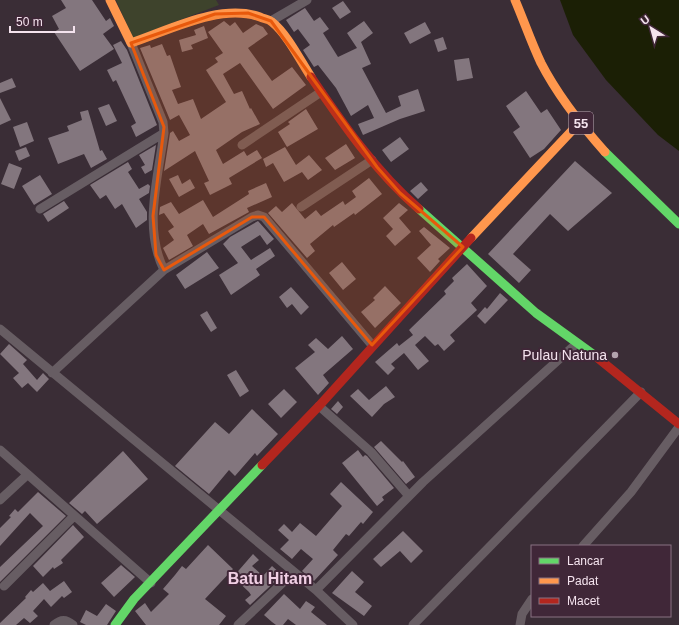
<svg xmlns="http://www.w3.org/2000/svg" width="679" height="625" font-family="Helvetica,sans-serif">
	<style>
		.green { fill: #3e432c }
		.water { fill: #1b1f05 }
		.building { fill: #83767e }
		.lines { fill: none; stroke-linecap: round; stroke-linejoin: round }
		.street { stroke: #675d63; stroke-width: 9 }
		.fast { stroke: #63d668; stroke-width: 9 }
		.slow { stroke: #ff974d; stroke-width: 9 }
		.jam { stroke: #b3261e; stroke-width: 9 }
		.marked { fill: #e8590c; fill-opacity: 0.2; stroke: #e8590c; stroke-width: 3; stroke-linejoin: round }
		.poi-dot { fill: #b3a3ae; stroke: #402738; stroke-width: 1.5 }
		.labels { text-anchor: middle; stroke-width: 4; stroke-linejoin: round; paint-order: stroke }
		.shield { fill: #402738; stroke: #beabb7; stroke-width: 1 }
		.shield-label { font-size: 13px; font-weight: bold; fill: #f4e3ee }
		.poi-label { font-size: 14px; fill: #f4e3ee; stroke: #402738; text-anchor: end }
		.quarter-label { font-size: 16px; font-weight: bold; fill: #f0cfe4; stroke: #402738 }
	</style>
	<rect width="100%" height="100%" fill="#3a2d36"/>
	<!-- green -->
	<path class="green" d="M116,0H216L219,5L133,38Z"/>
	<!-- water -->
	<path class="water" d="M560,0H679V151L658,135L606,80L573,35Z"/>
	<!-- building -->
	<path class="building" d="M61,0H92L106,21L110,18L114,26L103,34L114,49L80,71L54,32L59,29L52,16L66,8Z
		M343,1L351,12L340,19L332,8Z
		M305,8L314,21L320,17L329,29L323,33L338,57L357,48L347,33L364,21L373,33L361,42L371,64L362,68L386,113L401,106L398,96L418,89L425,111L400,119L363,135L358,124L374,118L368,105L351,116L336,88L318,65L314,67L303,50L310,45L298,29L294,32L286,20Z
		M224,21L230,26L235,22L243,33L256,24L263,27L268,34L248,48L272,81L292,67L306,85L273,109L240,63L223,74L234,94L242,91L250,109L251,108L260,124L242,132L216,150L223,164L244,151L247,156L257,150L262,158L229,178L232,184L210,195L204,183L209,181L195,151L164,171L170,133L173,131L179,141L190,135L179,115L170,120L140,48L150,45L151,48L162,44L167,56L170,55L181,87L172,90L178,104L193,99L201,119L226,102L206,70L218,62L215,58L223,53L208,32Z
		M425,22L431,33L410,44L404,33Z
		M204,26L208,38L191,45L193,49L182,52L179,40L196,35L194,30Z
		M443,37L447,49L438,52L434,40Z
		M121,41L127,50L157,125L136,137L131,126L136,123L116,80L113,82L107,70L122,63L113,45Z
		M469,58L473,78L457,81L454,60Z
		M12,78L16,87L0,93V83Z
		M526,91L541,113L547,109L561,130L544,149L530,158L513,132L520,127L506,106Z
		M0,98L11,120L0,125Z
		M109,104L117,121L106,126L98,108Z
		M306,109L318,129L287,147L278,132L290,124L288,122Z
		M88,110L100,151L102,150L107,159L91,168L84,154L58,164L48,138L69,131L67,126L82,120L80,112Z
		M27,122L34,141L20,147L13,127Z
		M400,137L409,149L391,162L382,150Z
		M346,144L355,158L335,170L325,158Z
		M156,145L152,170L145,174L141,167L145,165L139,155Z
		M26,147L30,156L19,161L15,151Z
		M285,147L296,165L309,155L322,170L308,180L302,172L284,182L273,163L266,167L263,159Z
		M575,161L612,193L568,231L550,214L513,254L531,270L519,283L488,254Z
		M128,162L132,169L128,172L139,189L148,184L150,186L149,193L139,199L147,212V220L136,228L122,204L115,209L106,195L100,199L90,185Z
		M9,163L22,168L14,189L1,184Z
		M40,175L52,194L34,205L22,186Z
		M178,175L182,184L190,179L195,188L179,197L169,179Z
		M369,178L382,194L355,215L354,213L334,227L333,225L310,244L315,251L307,258L268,213L276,206L282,212L292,203L305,219L316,210L321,216L343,201L345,205L356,197L352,191Z
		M421,182L428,190L418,199L410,191Z
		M266,183L272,197L247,208L249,212L209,234L203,224L187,235L193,246L169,260L163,248L174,240L168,231L174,227L164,213L159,215L160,207L171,202L179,214L203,200L213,217L249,194L248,191Z
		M64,201L69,208L48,222L43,214Z
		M399,203L408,210L399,218L411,232L395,246L386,236L393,229L383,218Z
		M258,221L274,239L267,245L260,235L241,247L251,260L270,248L275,256L256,269L260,275L231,295L219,275L238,263L223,244L230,237Z
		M424,227L450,248L438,259L440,261L430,272L417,258L431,245L419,231Z
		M207,252L219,268L185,289L176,275Z
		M342,262L356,279L343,290L329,273Z
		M467,264L487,286L471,303L477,310L450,335L455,341L444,351L438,344L435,346L425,336L415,345L429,361L418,370L404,353L391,364L395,368L388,375L375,362L397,343L399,346L413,335L409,330L446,294L444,291L454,281L452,278Z
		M385,286L401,303L375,328L361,312L375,300L373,298Z
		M291,287L309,307L301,315L292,304L287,308L279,297Z
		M500,293L508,300L485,324L477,316L485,307L487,309Z
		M207,311L217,328L211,332L200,315Z
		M342,336L353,349L323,375L329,383L318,395L295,368L315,352L308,345L316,338L328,349Z
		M9,344L27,360L23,364L37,380L43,373L49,379L37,392L28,383L22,388L13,378L19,373L0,354Z
		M236,370L249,391L240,397L227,375Z
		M386,386L395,397L384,404L372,417L350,396L358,389L369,400Z
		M284,389L297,402L281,418L268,404Z
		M338,401L343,407L337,414L331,409Z
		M252,409L278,434L257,456L255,453L235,476L229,470L209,494L175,466L215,422L229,434Z
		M381,441L402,462L403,461L415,477L406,484L374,447Z
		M358,450L363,457L365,455L367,456L394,488L382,497L384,500L377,506L342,463Z
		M123,451L148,479L97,524L85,511L82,514L69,503Z
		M341,482L373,512L363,524L361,522L349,536L346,534L333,550L338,555L314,581L302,571L313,559L301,549L292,559L280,549L289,540L278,530L284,524L292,532L300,523L316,536L342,506L330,494Z
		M38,492L66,516L0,582V567L43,526L30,513L0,546V528L11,517L9,516L15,509L18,512Z
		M73,525L84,537L61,560L63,563L54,569L53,567L43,577L33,566Z
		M403,531L423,551L411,563L400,551L381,567L373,559Z
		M208,545L233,569L205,599L226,616L219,625H146L135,611L145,603L151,612L169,594L163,589L175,575L182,566L186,569Z
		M253,554L259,560L252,566L263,576L272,566L282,575L250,605L245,600L251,595L249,592L233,577Z
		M121,565L135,577L114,597L101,583Z
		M352,571L364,582L355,592L372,606L364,616L332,593Z
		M64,581L72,592L64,598L62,596L51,607L44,599L33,611L38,616L30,623L24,618L16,625H0V623L26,598L25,597L31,590L33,592L43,583L50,591Z
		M284,594L300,609L306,601L315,607L311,612L327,625H296L288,619L283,625H276L272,622L264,615Z
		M106,604L116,611L107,625H86L80,622L86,610L97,616Z"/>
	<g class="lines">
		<!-- street -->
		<path class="street" d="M271,21L307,0
			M131,43L163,122L164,133C158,178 143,228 164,270L252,217L258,215L264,217L372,345
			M242,145L321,92
			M301,207L372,160
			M40,209L164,133
			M0,329L316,590L353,625
			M52,373L164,270
			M319,406L371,452L409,496
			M0,450L151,583
			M0,500L27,475
			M583,546L631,492L679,427
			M4,586L74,516
			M316,590L423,482L576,344
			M54,625C61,619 66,619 73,625
			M238,625L294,572
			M413,625L641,392
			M520,625L522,614L532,599"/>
		<!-- fast -->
		<path class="fast" d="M605,152L679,224
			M419,209L536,313L594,355
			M115,625L134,599L262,465"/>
		<!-- slow -->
		<path class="slow" d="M110,0L131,43C170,30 220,3 260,17C264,19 269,19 272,22C287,34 300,60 311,77
			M515,0C524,21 531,42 541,63C558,96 581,125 605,152
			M471,238L580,122"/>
		<!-- jam -->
		<path class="jam" d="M311,77C342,123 376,172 419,209
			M594,355L679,424
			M262,465L319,406L471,238"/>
	</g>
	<!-- marked area -->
	<path class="marked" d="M248,13L271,21L377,167L400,193L463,247L372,345L264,217H252L164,270L156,255L153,216L164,127L131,43L215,14Z"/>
	<!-- markers -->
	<circle class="poi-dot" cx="615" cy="355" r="4"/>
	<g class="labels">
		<!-- shield labels -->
		<rect class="shield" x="569" y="112" width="24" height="22" rx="3"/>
		<g class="shield-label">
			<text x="581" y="128">55</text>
		</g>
		<!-- poi labels -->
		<g class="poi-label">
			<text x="607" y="360">Pulau Natuna</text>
		</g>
		<!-- quarter labels -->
		<g class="quarter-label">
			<text x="270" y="584">Batu Hitam</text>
		</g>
	</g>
	<!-- legend -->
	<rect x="531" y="545" width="140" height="72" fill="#402738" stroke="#887281"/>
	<rect x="539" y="558" width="20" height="6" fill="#63d668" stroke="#887281"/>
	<text x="567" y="565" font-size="12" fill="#f4e3ee">Lancar</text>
	<rect x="539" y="578" width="20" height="6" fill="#ff974d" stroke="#887281"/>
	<text x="567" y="585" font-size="12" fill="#f4e3ee">Padat</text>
	<rect x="539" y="598" width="20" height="6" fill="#b3261e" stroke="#887281"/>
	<text x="567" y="605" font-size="12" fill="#f4e3ee">Macet</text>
	<!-- north arrow -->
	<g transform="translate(651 28) rotate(323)" stroke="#402738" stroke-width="3" paint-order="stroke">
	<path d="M0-3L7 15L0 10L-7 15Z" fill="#f4e3ee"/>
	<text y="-6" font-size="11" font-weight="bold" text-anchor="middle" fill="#f4e3ee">U</text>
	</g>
	<!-- scale -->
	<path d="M10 26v6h64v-6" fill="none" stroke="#f4e3ee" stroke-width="2"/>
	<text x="16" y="26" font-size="12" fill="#f4e3ee" stroke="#402738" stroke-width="3" paint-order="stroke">50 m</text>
</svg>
